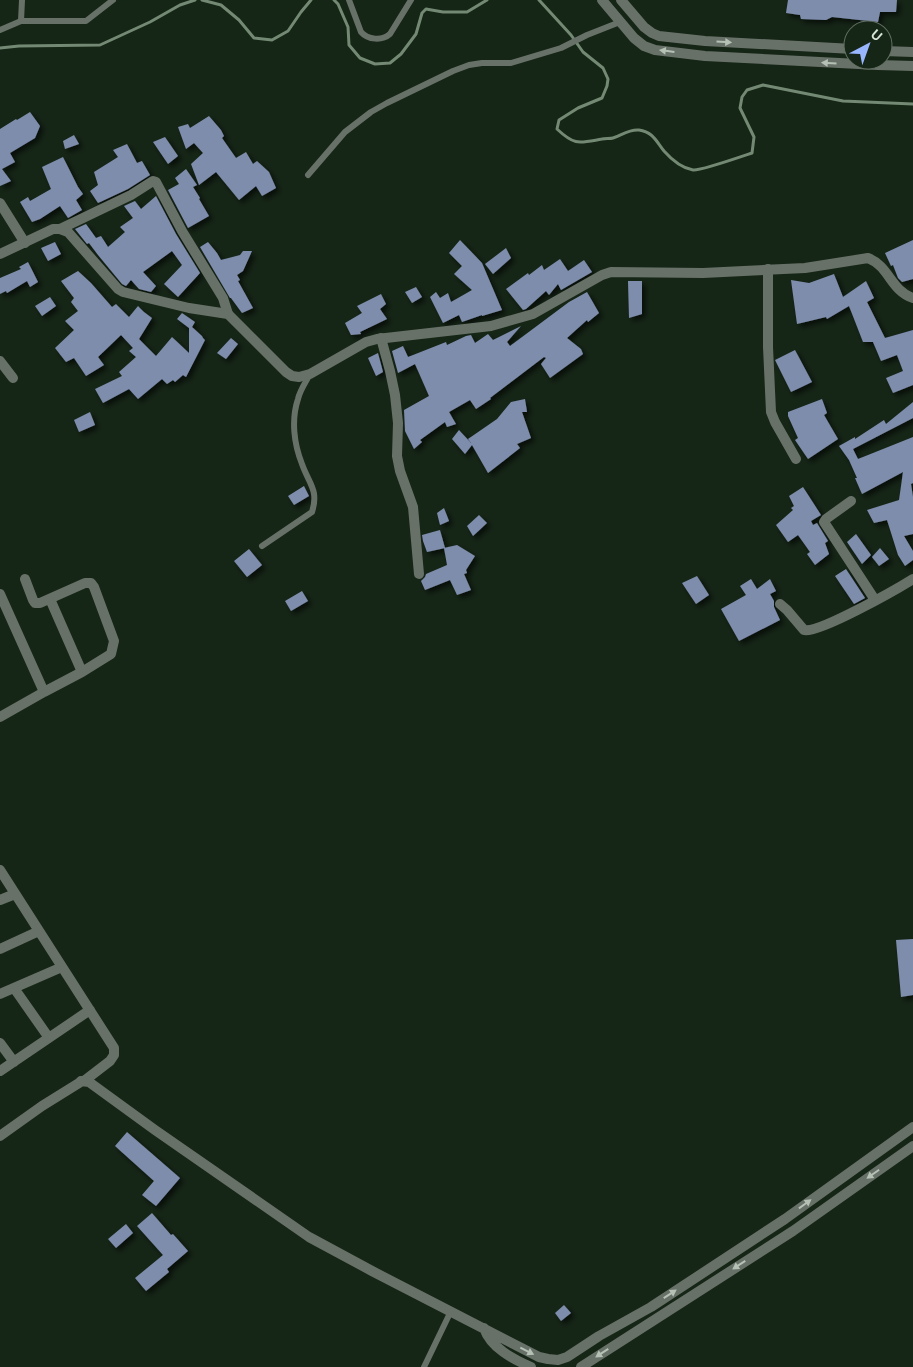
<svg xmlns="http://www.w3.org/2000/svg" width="913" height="1367" font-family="'DM Sans',sans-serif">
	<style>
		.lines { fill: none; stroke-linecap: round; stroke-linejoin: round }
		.stream { stroke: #738973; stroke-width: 3 }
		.building { fill: #7f8dad; filter: url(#shadow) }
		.service { stroke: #687168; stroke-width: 6 }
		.minor { stroke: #687168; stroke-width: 10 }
		.tertiary { stroke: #687168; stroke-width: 10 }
		.oneway { fill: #b6c1b6 }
	</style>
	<defs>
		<filter id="shadow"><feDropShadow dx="3.5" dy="3.5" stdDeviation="2.5" flood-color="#0009"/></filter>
	</defs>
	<rect width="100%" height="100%" fill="#152516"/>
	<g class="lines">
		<!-- stream -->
		<path class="stream" d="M202,0L221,5L239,20L254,38L272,40L288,31L301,12L311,0
			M334,0L338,4L348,27L349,45L360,58L375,64L390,63L401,54L416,34L422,13L426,9L443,12H467L487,0
			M539,0L571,35L583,52L603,68L608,79L607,86L602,98L578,108L559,120L557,129C575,146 579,143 602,139C605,138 610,139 613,138C622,135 629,129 639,130C653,132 656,141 664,151C671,159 682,168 693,170C700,171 743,156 752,153L754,137L740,108L742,97L747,90L763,85L843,101L913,104
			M0,48L19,46L100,45L150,22L180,5L195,0"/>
	</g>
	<!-- building -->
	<path class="building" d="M788,0H897L896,12H880L878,22L832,17L826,20L801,19L800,15L786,13Z
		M30,112L40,126L35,138L10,153L15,162L2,169L11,181L0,186V129L16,119L17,120Z
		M209,116L221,130L224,136L222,138L236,158L246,152L253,164L257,161L269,172L276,188L262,196L256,186L239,200L216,172L199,185L191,164L203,153L194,143L186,149L178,127L188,124L190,128Z
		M74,135L79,144L65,149L63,141Z
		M165,137L178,156L168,164L153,142Z
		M127,144L137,163L142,161L150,175L128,189L98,203L90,191L98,185L94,172L118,157L113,150Z
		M63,157L78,187L83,194L76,200L82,210L68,218L60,206L40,219L32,222L20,202L28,197L30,201L51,189L42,167Z
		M186,169L197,185L193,187L200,198L199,199L209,216L188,228L168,190L179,184L175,178Z
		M156,196L176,234L200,273L178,297L164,284L182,265L172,251L143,272L156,286L151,292L139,289L131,280L126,286L122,284L98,255L89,243L87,244L75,229L86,224L96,238L101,236L108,247L125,232L120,227L133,218L124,206L135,201L141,209Z
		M460,240L482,263L502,310L482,316V315L462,322L459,315L443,323L430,297L436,292L440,298L448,293L451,302L472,290L454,274L462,266L449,253Z
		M913,240V279L902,282L898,278L893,265L891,266L885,253Z
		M55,242L61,254L48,261L41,248Z
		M208,242L217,253L221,260L240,255L243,251H252L243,271L237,275L240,280L238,281L253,308L242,313L231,298H230L200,247Z
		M506,248L511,258L493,274L485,264Z
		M560,259L568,271L584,260L592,272L561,290L558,284L549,295L546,291L526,309L523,310L506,289L528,273L529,275L542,265L544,270Z
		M28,262L38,282L30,287L27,281L7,293L6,291L0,294V278L21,269L19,267Z
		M78,271L91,283L112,307L116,304L129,317L138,306L144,312L152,318L139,339L156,356L172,337L189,353V328L177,319L182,313L195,322L192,327L202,336L203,338L205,340L186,377L183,375L175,382L173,380L167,384L162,379L138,399L129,389L103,403L95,389L122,376L119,372L136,357L129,351L133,348L121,335L98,357L104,365L86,376L74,358L66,362L55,348L74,330L65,321L78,311L71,302L74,298L61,281Z
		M834,274L843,297L866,281L874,298L867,302L885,338L913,330V385L893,393L886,378L903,371L897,355L881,361L873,342H863L849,306L827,319L826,317L797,324L791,280L809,283Z
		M628,281H642V314L629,318Z
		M416,287L422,297L412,303L405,292Z
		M587,292L599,313L588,322L587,320L567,338L581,349L583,354L550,378L541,364L546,358L544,357L490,398L491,399L476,409L470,400L449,412L456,424L447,427L445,422L420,440L422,442L414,449L405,431L404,410L429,396L415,364L398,373L392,351L403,346L408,357L446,342L447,345L466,336L471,335L475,343L488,334L493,340L521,326L507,342L510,346L569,302Z
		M381,294L386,304L380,309L387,319L360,332L361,334L351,335L345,323L362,313L357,306Z
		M50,297L56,306L42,316L35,306Z
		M231,338L238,344L226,359L217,353Z
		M795,350L812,382L791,392L775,360Z
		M378,353L383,372L376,376L368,358Z
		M525,399L527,412H522L531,438L517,444L520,448L488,473L472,445L465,454L452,439L459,430L471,443L468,439L497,419L511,402Z
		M822,399L827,413L824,415L838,439L808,459L795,440L798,438L788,416V412Z
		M913,402V418L853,449L858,459L913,437V483L911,484L913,497V534L904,536L913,551V560L905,566L898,555L887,520L874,523L867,510L899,500L903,472L862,494L855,478H857L849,460L839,446L855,437V439L884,420L886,424Z
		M90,412L95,425L79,432L74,420Z
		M304,486L309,496L294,505L288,496Z
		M803,487L821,515L811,521L813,525L817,523L828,541L825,543L829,554L815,565L807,554L810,552L798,535L788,542L776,525L793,510L791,508L794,506L789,496Z
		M444,508L449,521L440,525L437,513Z
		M479,515L487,523L473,536L467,526Z
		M440,530L445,548L427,552L423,541L422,535Z
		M856,534L871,555L862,564L847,542Z
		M457,545L475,556L466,570L467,573L464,574L471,590L457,595L450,580L425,590L421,581L425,577L426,574L447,565L444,548Z
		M880,548L889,559L879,566L872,557Z
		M249,549L262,565L247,577L234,561Z
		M846,569L865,598L854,604L835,576Z
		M697,576L709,595L696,604L682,583Z
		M751,579L757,589L770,579L776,591L770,594L774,601V607L780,620L739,641L721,609L746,595L740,586Z
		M302,591L308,601L291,611L285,601Z
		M913,939V995L901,997L896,940Z
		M127,1132L180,1178L156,1206L142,1195L154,1181L115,1146Z
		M152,1213L171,1235L173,1234L188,1251L167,1269L169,1272L146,1291L135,1278L163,1255L137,1226Z
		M126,1224L133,1233L116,1248L108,1239Z
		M564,1305L571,1313L561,1321L555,1313Z"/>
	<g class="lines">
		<!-- service -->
		<path class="service" d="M349,0L361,32C368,40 382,41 390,34L411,0
			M21,21L22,0
			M0,30L21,21H86L113,0
			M308,175L345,132L371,112L387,103L453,71L469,65L482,63H511L561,48L587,35L620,22
			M262,546L312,512C319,490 309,484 302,464C294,444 291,420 298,399C300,390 306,382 310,374
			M424,1367L451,1311"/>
		<!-- minor -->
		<path class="minor" d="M0,203L25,243
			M60,229L131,195L153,181L156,182L182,231L223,298L228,314
			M768,269V347L771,412L775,422L796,459
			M381,338L390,371L395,395L398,423L397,456L400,471L413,507L419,574
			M0,361L13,378
			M851,501L826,519L824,522L875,600
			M0,594L44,692
			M50,599L82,672
			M780,604L787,610L804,630C818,634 897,589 913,579
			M0,717L44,692L82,672L111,654L114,641L94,587L91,583H85L40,603H35L33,600L25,579
			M0,870L114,1048V1055L110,1061L84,1081
			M0,900L15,894
			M0,949L39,931
			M14,988L49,1038
			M0,994L62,967
			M0,1043L14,1062
			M0,1071L90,1010
			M0,1136L42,1106L79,1083L81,1081L89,1082L155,1130L309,1237L372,1271L539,1357L548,1359L558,1360L567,1357L599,1336L651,1307L785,1219L913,1127
			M484,1328C491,1348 513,1359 531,1367
			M581,1367L793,1231L913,1146"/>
		<!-- tertiary -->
		<path class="tertiary" d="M602,0L634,38L644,46L655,50L705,56L878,65L913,66
			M621,0L644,27L652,33L659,36L705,41L853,49
			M883,51L913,52
			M0,254L53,229H60L68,232L118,289L123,292L189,308L228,314L286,372L292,376L299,377L310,374L366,342L377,339L491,326L533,314L602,275L611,272L703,273L805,268L868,258C889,266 891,291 913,298"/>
	</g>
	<!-- one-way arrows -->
	<defs><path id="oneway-solid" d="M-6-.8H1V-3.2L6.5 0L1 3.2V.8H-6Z" transform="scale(1.25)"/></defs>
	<g class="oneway">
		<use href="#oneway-solid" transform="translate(724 42) rotate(3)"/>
		<use href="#oneway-solid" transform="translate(667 51) rotate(-173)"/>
		<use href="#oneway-solid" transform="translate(829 63) rotate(-177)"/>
		<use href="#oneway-solid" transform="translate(873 1174) rotate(145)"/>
		<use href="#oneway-solid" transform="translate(805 1204) rotate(-36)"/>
		<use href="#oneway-solid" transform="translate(739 1265) rotate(147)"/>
		<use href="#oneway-solid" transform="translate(670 1294) rotate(-33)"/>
		<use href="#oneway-solid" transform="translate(527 1351) rotate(27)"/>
		<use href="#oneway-solid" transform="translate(602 1353) rotate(147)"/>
	</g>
	<!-- north arrow -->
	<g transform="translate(868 45) rotate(41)"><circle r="24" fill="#152516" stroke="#637164"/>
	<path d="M0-4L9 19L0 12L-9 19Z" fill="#97b6fd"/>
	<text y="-8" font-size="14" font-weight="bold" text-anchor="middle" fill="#d8e3d8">U</text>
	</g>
</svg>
